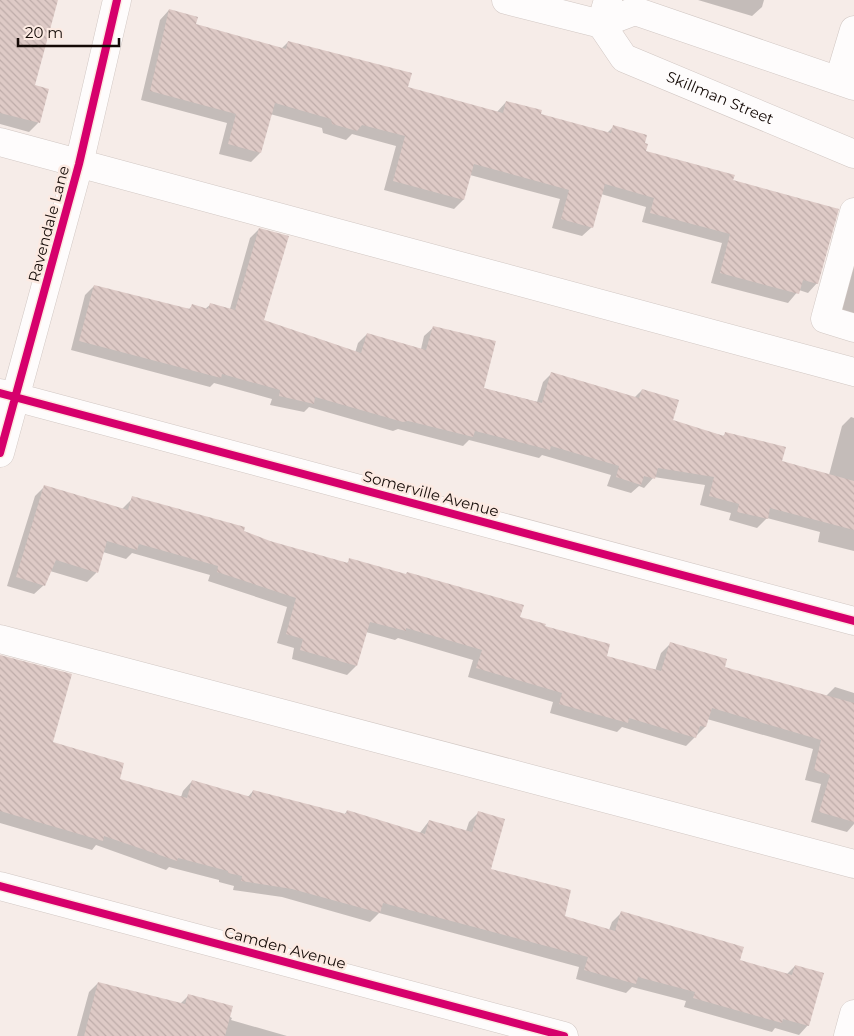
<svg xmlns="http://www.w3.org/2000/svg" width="854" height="1036" font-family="Montserrat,sans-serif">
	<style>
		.shadow { fill: #0003 }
		.building { fill: url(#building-back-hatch) }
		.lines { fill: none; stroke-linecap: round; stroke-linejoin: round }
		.minor-casing { stroke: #d1c7c3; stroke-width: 29 }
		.major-casing { stroke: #d1c7c3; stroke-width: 29 }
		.minor { stroke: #fefcfc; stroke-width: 28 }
		.major { stroke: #fefcfc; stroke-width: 28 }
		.cycleway-casing { stroke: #fceae2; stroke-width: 11 }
		.cycleway { stroke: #d6006c; stroke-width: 8 }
		.labels { text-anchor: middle; stroke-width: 5; stroke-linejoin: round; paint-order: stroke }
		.street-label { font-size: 15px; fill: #150b07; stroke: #fceae2 }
	</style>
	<defs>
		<pattern id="building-back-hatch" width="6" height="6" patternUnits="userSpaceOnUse" patternTransform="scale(1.25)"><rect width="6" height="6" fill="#decac6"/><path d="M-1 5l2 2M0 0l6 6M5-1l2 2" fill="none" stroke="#beaca9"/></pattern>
	</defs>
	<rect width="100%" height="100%" fill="#f6ece8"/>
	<!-- shadow -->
	<path class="shadow" d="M0,0H57L33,86L47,90L38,123L29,132L0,124Z
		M698,0H764L762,7L752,16Z
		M169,10L194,25L281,49L288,42L406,88L497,112L506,102L539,115L607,133L613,127L643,144L645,152L732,181L817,283L808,293L799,290L788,303L711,283L722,243L642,222L646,207L601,194L592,227L582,236L552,228L560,199L470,175L463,200L454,209L384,190L396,146L352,134L346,140L323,133L322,128L270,114L260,153L251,162L219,154L227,123L141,100L160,20Z
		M259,229L263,321L355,353L358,343L367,334L421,349L424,336L434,327L482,388L537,402L543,382L552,373L634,398L642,390L671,421L723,436L726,433L781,462L829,475L842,426L851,417L854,418V551L818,542L820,532L767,518L757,528L729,520L731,513L700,505L705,485L654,477L644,488L639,486L631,493L607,486L611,475L542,455L539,458L469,440L463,446L398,429L393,431L309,407L304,412L270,405L272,399L214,383L210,387L71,350L85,295L94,286L188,310L192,306L205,309L211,304L230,309L250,238Z
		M854,253V315L832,309Z
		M45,486L122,509L133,498L270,542L346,564L350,560L405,575L407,573L544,627L606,657L655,671L661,653L670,644L723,668L826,696L835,687L854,693V824L847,832L811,822L821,784L805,780L813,749L707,719L705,727L686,746L622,727L617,732L550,713L553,702L468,677L473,660L398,638L395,640L366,632L356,666L347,675L292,659L294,648L277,643L287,607L208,581L210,575L132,553L126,559L103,552L96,573L87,582L50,571L44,585L34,594L7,586L35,496Z
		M0,656L52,743L118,779L181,797L183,791L192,781L247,798L253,791L344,815L347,811L419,834L429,821L466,831L469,822L478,813L490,870L563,917L609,930L612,922L621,913L739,961L786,975L795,966L808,1025L799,1035L775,1028L772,1032L684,1007L686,1001L632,987L626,993L576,979L579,967L379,913L370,922L282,897L233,890L234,886L219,882V880L169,867L166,870L96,845L92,850L0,823Z
		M98,983L180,1004L189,995L232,1018L231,1020L287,1036H77L89,992Z"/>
	<!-- building -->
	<path class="building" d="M0,0H58L35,85L49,89L40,123L0,113Z
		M169,9L198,17L196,24L286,49L288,41L412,73L408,87L503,113L506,101L542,110L541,114L611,133L613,125L647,135L645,143L648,144L646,151L735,175L733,180L839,209L818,284L803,280L799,294L720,273L730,234L650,213L654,198L605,184L593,228L561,219L569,190L474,164L464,200L393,181L405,136L362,125L357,131L332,124L331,119L275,103L261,153L228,144L236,114L150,91Z
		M259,228L289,236L264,320L361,353L367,333L426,350L433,326L496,341L484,388L542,403L551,372L639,398L642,389L679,400L673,420L724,436L725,432L786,447L782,461L854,481V530L770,508L768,519L737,512L739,504L709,496L714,477L658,468L655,479L644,476L641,485L616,477L619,466L551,446L550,450L475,431L473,437L408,421L403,422L315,397L314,404L279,396L280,390L222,374L221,378L79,341L94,285L190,309L192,304L208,309L210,303L235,310Z
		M44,485L128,510L132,496L245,527L244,531L270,541L348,563L349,558L406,574L407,572L524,605L520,617L546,624L545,626L610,644L607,656L661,671L670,642L727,659L725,667L854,703V822L819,812L830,775L814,770L821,740L712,708L706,727L700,726L696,738L629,718L628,723L559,704L562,693L476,668L482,650L406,628V631L370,622L357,666L300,650L303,639L286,634L296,598L217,572L218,566L139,544L137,550L107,541L98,573L56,560L45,586L16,577Z
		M0,655L72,674L53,742L124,763L120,779L187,798L192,780L251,797L253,790L346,814L347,810L425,834L429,820L472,832L478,811L505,819L491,869L571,890L565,916L615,931L621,911L744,947L740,960L792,975L795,965L824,973L809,1026L783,1019L782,1023L693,998L695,992L638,977L636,984L584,970L588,957L383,903L380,913L292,889L241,881L242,876L228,873V871L178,858L177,861L104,836L103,841L0,811Z
		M98,982L185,1004L188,994L233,1006L225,1036H84Z"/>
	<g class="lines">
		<defs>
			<path id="minor" d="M601,24L608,0
				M839,80L854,30
				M0,142L854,372
				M854,212L825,319L854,328
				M0,393L854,621
				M0,453L79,164L117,0
				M0,639L854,864
				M0,886L564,1036"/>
			<g id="major">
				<path d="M506,0L601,24L635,11L854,86"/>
				<path id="s1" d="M601,24L624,58L854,154"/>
				<path d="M848,1036L854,1014"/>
			</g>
		</defs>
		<!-- minor casing -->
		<use href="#minor" class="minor-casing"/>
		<!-- major casing -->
		<use href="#major" class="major-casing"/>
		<!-- minor -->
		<use href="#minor" class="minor"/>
		<!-- major -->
		<use href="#major" class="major"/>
		<defs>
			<path id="cycleway" d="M0,393L854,621
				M0,453L79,164L117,0
				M0,886L564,1036"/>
		</defs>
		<!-- cycleway casing -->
		<use href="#cycleway" class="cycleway-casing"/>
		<!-- cycleway -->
		<use href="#cycleway" class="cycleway"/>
	</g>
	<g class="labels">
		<!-- street labels -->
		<g class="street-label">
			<text dy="5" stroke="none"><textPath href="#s1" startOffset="145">Skillman Street</textPath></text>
			<text transform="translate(49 224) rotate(-75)" y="5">Ravendale Lane</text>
			<text transform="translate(431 494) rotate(15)" y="5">Somerville Avenue</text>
			<text transform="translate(285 948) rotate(15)" y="5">Camden Avenue</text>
		</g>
	</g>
	<!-- scale -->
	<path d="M18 38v8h101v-8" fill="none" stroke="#150b07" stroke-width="2.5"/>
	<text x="25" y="38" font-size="15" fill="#150b07" stroke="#fceae2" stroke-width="4" paint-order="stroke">20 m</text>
</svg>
